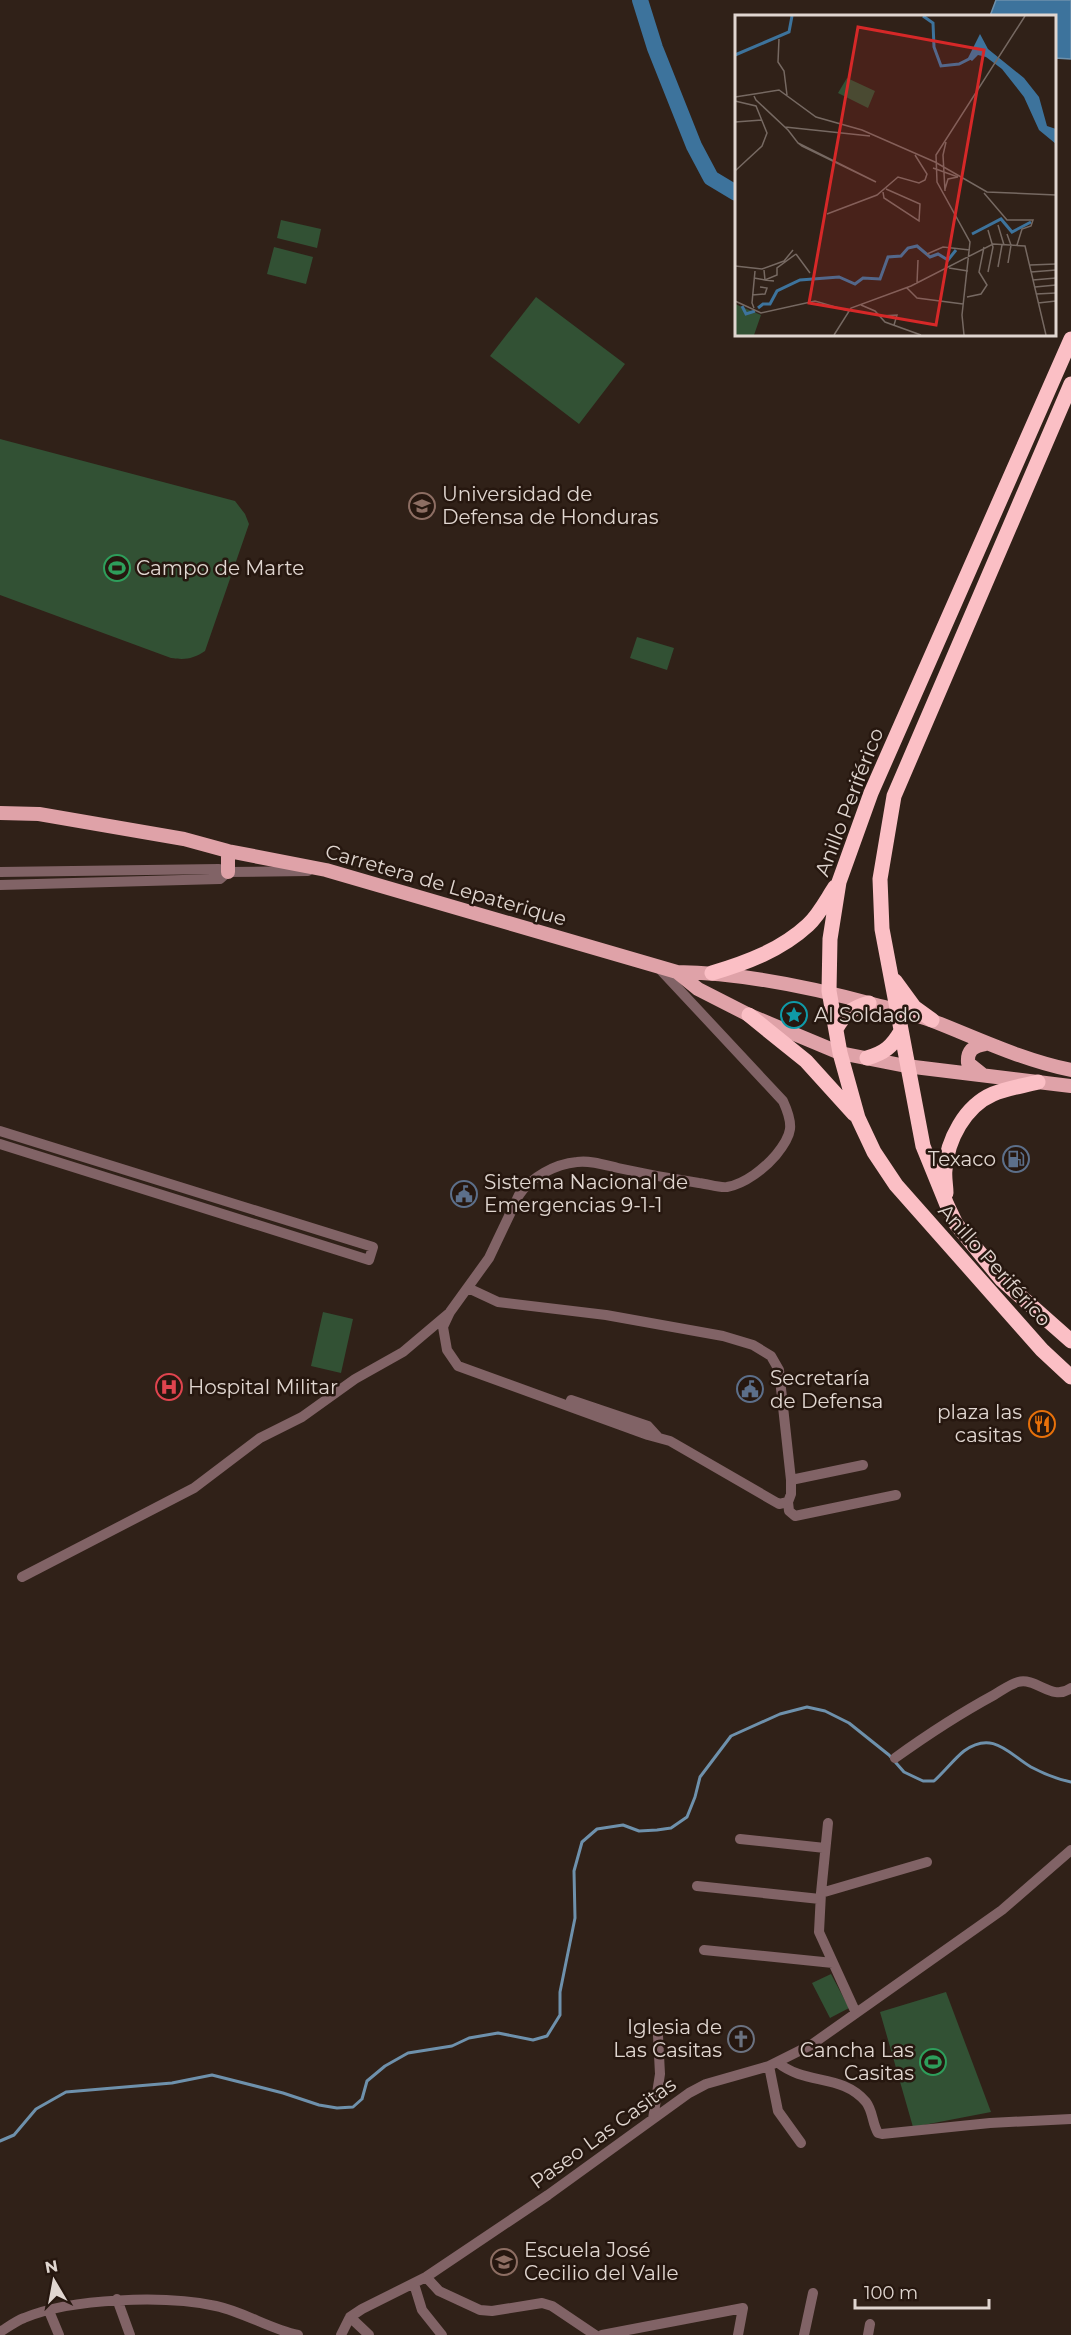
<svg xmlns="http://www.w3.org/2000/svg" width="1071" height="2335" font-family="Montserrat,sans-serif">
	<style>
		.green { fill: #325134 }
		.water { fill: #3d739c; stroke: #6e91ac; stroke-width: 1.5 }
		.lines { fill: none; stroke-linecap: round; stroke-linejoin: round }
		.stream { stroke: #6e91ac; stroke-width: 3 }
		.river { stroke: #3d739c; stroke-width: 16 }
		.minor { stroke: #816366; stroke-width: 10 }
		.major { stroke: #dfa2a8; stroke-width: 14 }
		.highway { stroke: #fbbfc5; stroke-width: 15 }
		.labels { text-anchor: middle; stroke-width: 5; stroke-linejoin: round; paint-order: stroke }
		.poi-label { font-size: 20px; fill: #e0d6d0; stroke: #26170f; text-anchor: start }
		.street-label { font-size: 20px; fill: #e0d6d0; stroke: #26170f }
		.inset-river { fill: none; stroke: #3d739c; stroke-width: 3 }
		.inset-road { fill: none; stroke: #766962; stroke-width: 1.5 }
		.view { fill: #d62828; fill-opacity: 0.15; stroke: #d62828; stroke-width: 3 }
		.inset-edge { fill: none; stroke: #e0d6d0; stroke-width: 3 }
	</style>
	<rect width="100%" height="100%" fill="#302118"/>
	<!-- green -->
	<path class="green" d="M281,220L321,229L317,248L277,238Z
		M274,247L313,257L306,284L267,274Z
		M536,297L625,364L579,424L490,356Z
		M0,439L235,501L245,514L249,524L205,651C193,659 185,660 171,658L0,595Z
		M637,637L674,648L667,670L630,658Z
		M323,1312L353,1319L341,1373L311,1366Z
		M831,1974L849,2008L830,2018L812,1983Z
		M946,1992L991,2112L913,2127L880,2012Z"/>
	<!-- water -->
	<path class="water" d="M996,0H1071V59L1055,58L1054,16H990Z"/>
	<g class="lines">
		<!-- stream -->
		<path class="stream" d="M0,2141L14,2135L36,2109L66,2092L172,2083L212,2075L283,2093L319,2105L337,2108L353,2107L362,2099L367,2081L385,2066L408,2053L452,2046L469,2038L498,2033L533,2040L547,2036L560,2015V1992L575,1918L574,1871L582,1842L597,1829L623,1825L639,1831L657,1830L671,1828L687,1817L695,1797L700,1777L731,1736L780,1714L807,1707L825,1711L849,1723L889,1755L904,1772L923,1781H934C944,1772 955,1758 964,1751C993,1730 1009,1754 1031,1767C1044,1774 1057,1779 1071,1782"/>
		<!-- river -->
		<path class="river" d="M640,0L655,48L694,146L711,178L736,193"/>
		<!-- minor -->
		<path class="minor" d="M0,872L219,869L228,872L308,871
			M0,885L220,879L228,872
			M0,1131L373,1247L369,1260L0,1144
			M468,1288L498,1302L606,1315L723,1336L753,1345L771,1356L779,1370L791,1480V1494L788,1502L779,1504L670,1441L648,1435L458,1366L447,1350L443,1327L450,1312L489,1258L519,1195C531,1177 555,1164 577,1162C590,1160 605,1165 618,1168C645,1174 672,1179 699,1183C708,1184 719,1188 727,1187C745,1184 765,1168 776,1155C793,1134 794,1125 783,1101L657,966
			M571,1400L648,1426L658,1437
			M791,1480L863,1465
			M788,1502L789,1511L795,1516L896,1495
			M22,1577L194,1488L260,1438L302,1417L355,1379L403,1352L448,1314
			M895,1758C927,1735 959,1714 994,1695C1001,1691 1010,1684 1018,1682C1037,1677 1052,1702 1071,1688
			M828,1823L821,1893L819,1932L856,2013
			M740,1839L825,1848
			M697,1886L820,1899
			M821,1893L927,1862
			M704,1950L833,1963
			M777,2062C806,2086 841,2073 866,2102C873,2111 872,2123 878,2133L882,2134L990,2123L1071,2119
			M769,2066L778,2111L801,2143
			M653,2119L660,2074L658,2036
			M426,2277L439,2291L480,2310L492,2311L542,2303L552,2306L595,2335
			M414,2284L422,2310L442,2335
			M117,2299L130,2335
			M49,2311L59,2335
			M350,2317L369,2335
			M0,2332C8,2327 16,2321 24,2318C72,2298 165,2295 216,2306C244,2312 270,2329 298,2335
			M341,2335L350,2317L362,2309L426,2277L548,2195L689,2093L706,2084L769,2066L811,2045L1002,1910L1071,1850
			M602,2335L743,2308L738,2335
			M804,2335L813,2293
			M868,2335L870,2324"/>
		<!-- major -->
		<path class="major" d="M0,813L39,814L184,839L228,851L326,870L677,972C744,973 811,987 876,1005C895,1010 915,1014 933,1021C979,1039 1022,1060 1071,1070
			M228,872V851
			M677,972L698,989L749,1015L840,1053L906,1066L1071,1086
			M983,1075L968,1063C967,1051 973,1046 985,1044"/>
		<!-- highway -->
		<path class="highway" d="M1071,339L871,793L839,882L830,939L829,991L840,1053L858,1118L874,1152L896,1185L1042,1350L1071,1377
			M1071,384L894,796L880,879L882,929L923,1146L947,1205L956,1224L1002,1280L1071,1341
			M712,973C746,963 781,950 808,925C819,915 827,899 835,887
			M895,981L914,1007L932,1020
			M749,1015L806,1061L854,1114
			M836,1029C844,1014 852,1008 869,1003
			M867,1058C884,1053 892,1047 901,1031
			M946,1193C946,1186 944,1177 945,1170C947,1140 965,1106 993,1094C1007,1088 1023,1086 1038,1082"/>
	</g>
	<!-- icons -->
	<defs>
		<symbol id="university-ring" viewBox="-11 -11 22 22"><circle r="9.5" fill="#26170f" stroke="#8d6e63" stroke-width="1.5"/><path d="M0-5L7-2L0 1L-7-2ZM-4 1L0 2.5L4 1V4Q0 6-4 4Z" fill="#8d6e63"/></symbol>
		<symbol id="stadium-ring" viewBox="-11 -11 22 22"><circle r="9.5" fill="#26170f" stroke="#2e9e5b" stroke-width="1.5"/><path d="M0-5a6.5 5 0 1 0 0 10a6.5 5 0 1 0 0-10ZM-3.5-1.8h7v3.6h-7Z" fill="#2e9e5b"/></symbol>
		<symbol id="sight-ring" viewBox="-11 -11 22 22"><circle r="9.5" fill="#26170f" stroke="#0f9aa8" stroke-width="1.5"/><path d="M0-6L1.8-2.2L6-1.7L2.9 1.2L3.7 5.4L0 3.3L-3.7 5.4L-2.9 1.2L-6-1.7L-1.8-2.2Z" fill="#0f9aa8"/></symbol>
		<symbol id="fuel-ring" viewBox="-11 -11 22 22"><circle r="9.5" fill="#26170f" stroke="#5c6f8a" stroke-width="1.5"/><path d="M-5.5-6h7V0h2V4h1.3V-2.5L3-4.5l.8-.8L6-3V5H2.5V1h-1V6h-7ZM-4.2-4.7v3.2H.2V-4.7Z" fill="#5c6f8a"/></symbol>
		<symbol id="civic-ring" viewBox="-11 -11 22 22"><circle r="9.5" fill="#26170f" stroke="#5c6f8a" stroke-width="1.5"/><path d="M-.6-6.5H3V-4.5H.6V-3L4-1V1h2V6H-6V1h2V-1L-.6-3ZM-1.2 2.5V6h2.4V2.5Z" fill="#5c6f8a"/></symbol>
		<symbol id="hospital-ring" viewBox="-11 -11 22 22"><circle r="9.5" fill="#26170f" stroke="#e0444e" stroke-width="1.5"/><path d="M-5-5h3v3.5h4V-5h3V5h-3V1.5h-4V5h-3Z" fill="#e0444e"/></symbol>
		<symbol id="restaurant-ring" viewBox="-11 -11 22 22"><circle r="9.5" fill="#26170f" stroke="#e8710a" stroke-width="1.5"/><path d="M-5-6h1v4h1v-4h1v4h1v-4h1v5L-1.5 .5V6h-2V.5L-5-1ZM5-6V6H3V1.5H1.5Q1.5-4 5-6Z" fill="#e8710a"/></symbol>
		<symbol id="church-ring" viewBox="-11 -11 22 22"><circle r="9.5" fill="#26170f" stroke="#6b7280" stroke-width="1.5"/><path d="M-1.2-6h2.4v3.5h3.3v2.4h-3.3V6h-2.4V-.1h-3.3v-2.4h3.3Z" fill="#6b7280"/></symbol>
		<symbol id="school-ring" viewBox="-11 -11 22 22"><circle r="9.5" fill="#26170f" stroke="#8d6e63" stroke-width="1.5"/><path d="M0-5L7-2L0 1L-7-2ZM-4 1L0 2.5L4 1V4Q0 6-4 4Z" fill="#8d6e63"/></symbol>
	</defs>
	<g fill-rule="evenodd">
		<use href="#university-ring" x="407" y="491" width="30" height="30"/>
		<use href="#stadium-ring" x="102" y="553" width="30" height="30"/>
		<use href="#sight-ring" x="779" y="1000" width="30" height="30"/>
		<use href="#fuel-ring" x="1001" y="1144" width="30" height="30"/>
		<use href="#civic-ring" x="449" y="1179" width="30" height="30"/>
		<use href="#hospital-ring" x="154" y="1372" width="30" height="30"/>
		<use href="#civic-ring" x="735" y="1374" width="30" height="30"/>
		<use href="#restaurant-ring" x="1027" y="1409" width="30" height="30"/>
		<use href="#church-ring" x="726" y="2024" width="30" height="30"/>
		<use href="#stadium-ring" x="918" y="2047" width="30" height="30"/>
		<use href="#school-ring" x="489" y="2247" width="30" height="30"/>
	</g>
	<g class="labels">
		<!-- poi labels -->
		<g class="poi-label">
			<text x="442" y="501">Universidad de<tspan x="442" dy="23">Defensa de Honduras</tspan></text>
			<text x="136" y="575">Campo de Marte</text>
			<text x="814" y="1022">Al Soldado</text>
			<text x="996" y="1166" text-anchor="end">Texaco</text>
			<text x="484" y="1189">Sistema Nacional de<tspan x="484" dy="23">Emergencias 9-1-1</tspan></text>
			<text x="770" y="1385">Secretaría<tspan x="770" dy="23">de Defensa</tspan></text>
			<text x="188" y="1394">Hospital Militar</text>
			<text x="1022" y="1419" text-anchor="end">plaza las<tspan x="1022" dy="23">casitas</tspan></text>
			<text x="722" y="2034" text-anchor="end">Iglesia de<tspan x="722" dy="23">Las Casitas</tspan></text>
			<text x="914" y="2057" text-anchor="end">Cancha Las<tspan x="914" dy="23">Casitas</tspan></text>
			<text x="524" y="2257">Escuela José<tspan x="524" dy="23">Cecilio del Valle</tspan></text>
		</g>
		<!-- street labels -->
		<g class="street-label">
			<text transform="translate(849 802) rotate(-69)" y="7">Anillo Periférico</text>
			<text transform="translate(446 885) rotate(16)" y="7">Carretera de Lepaterique</text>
			<text transform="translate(995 1265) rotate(48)" y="7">Anillo Periférico</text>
			<text transform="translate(603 2133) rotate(-36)" y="7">Paseo Las Casitas</text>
		</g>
	</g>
	<!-- overview -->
	<g transform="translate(735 15)">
		<rect width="321" height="321" fill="#302118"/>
		<path d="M112,63L140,76L133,93L103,78ZM0,289L26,300L19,320H0Z" fill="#325134"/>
		<path d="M245,19L253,34L289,63L304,82L312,111L321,114V129L304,115L289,82L267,54L251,42L243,40L237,46L233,43Z" fill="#3d739c"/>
		<path class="inset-river" d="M188,1L198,8L199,32L206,51L224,49L238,42M0,40L54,17L57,1M237,219L266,204L277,217L296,207M7,291L11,299L20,296M23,293L28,289H35L42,276L65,265L104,262L120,269L128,263L145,264L153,242L166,241L173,233L182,231L195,242L203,239L213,245L221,235"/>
		<path class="inset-road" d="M44,24L43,47L49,56L52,80M19,81L21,85L53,115L63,128L67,131L141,167L63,128M0,82L44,75L81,102L127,115L200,147L252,177L321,180M0,86L21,91L32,118L27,131L0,156M0,107L27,105M50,112L135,121M198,153L223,162M210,174L213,164L223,162M210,176L208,140L211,127M148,177L149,183L184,206L185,189L151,174M249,178L272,205H298L296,211L287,214L282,230M92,199L142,180L163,162L184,168L190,165L192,159L180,140M263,210L269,230M253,215L258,232L253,257M272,219L276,230L273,248M61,239L75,258M192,239L208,232L235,235M295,250L321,249M0,251L27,254L49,246L58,235M263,252L267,230M214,253L233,256M29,255L30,265L39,266M296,257L321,255M19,263L30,265L42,260V253L61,239M298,265L321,263M182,268L183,245M300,272L321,270M172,273L182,283L228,289M301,279L321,278M17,280L30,279L32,273L25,272M232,282L246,279L252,270L244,257L249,232M0,286L26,298L80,286L114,296M303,288L321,286M126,290L140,296L150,307L186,320M19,293L17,288L20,256M145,301L162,300L159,310M99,320L116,293L176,271L258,229L290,231L311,320M229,320L227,300L235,227L202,167L201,140L290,1"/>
		<path class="view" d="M123,12L249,35L201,310L74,288Z"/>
		<rect width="321" height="321" class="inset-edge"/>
	</g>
	<!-- north arrow -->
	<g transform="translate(54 2281) rotate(350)" stroke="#26170f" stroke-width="4.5" paint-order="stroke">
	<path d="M0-4.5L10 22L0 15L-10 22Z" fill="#e0d6d0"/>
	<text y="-9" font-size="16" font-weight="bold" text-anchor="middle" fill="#e0d6d0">N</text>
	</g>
	<!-- scale -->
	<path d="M855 2299v9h134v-9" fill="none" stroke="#e0d6d0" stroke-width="3"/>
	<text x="864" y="2299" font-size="18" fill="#e0d6d0" stroke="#26170f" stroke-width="4.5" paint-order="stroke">100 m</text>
</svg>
